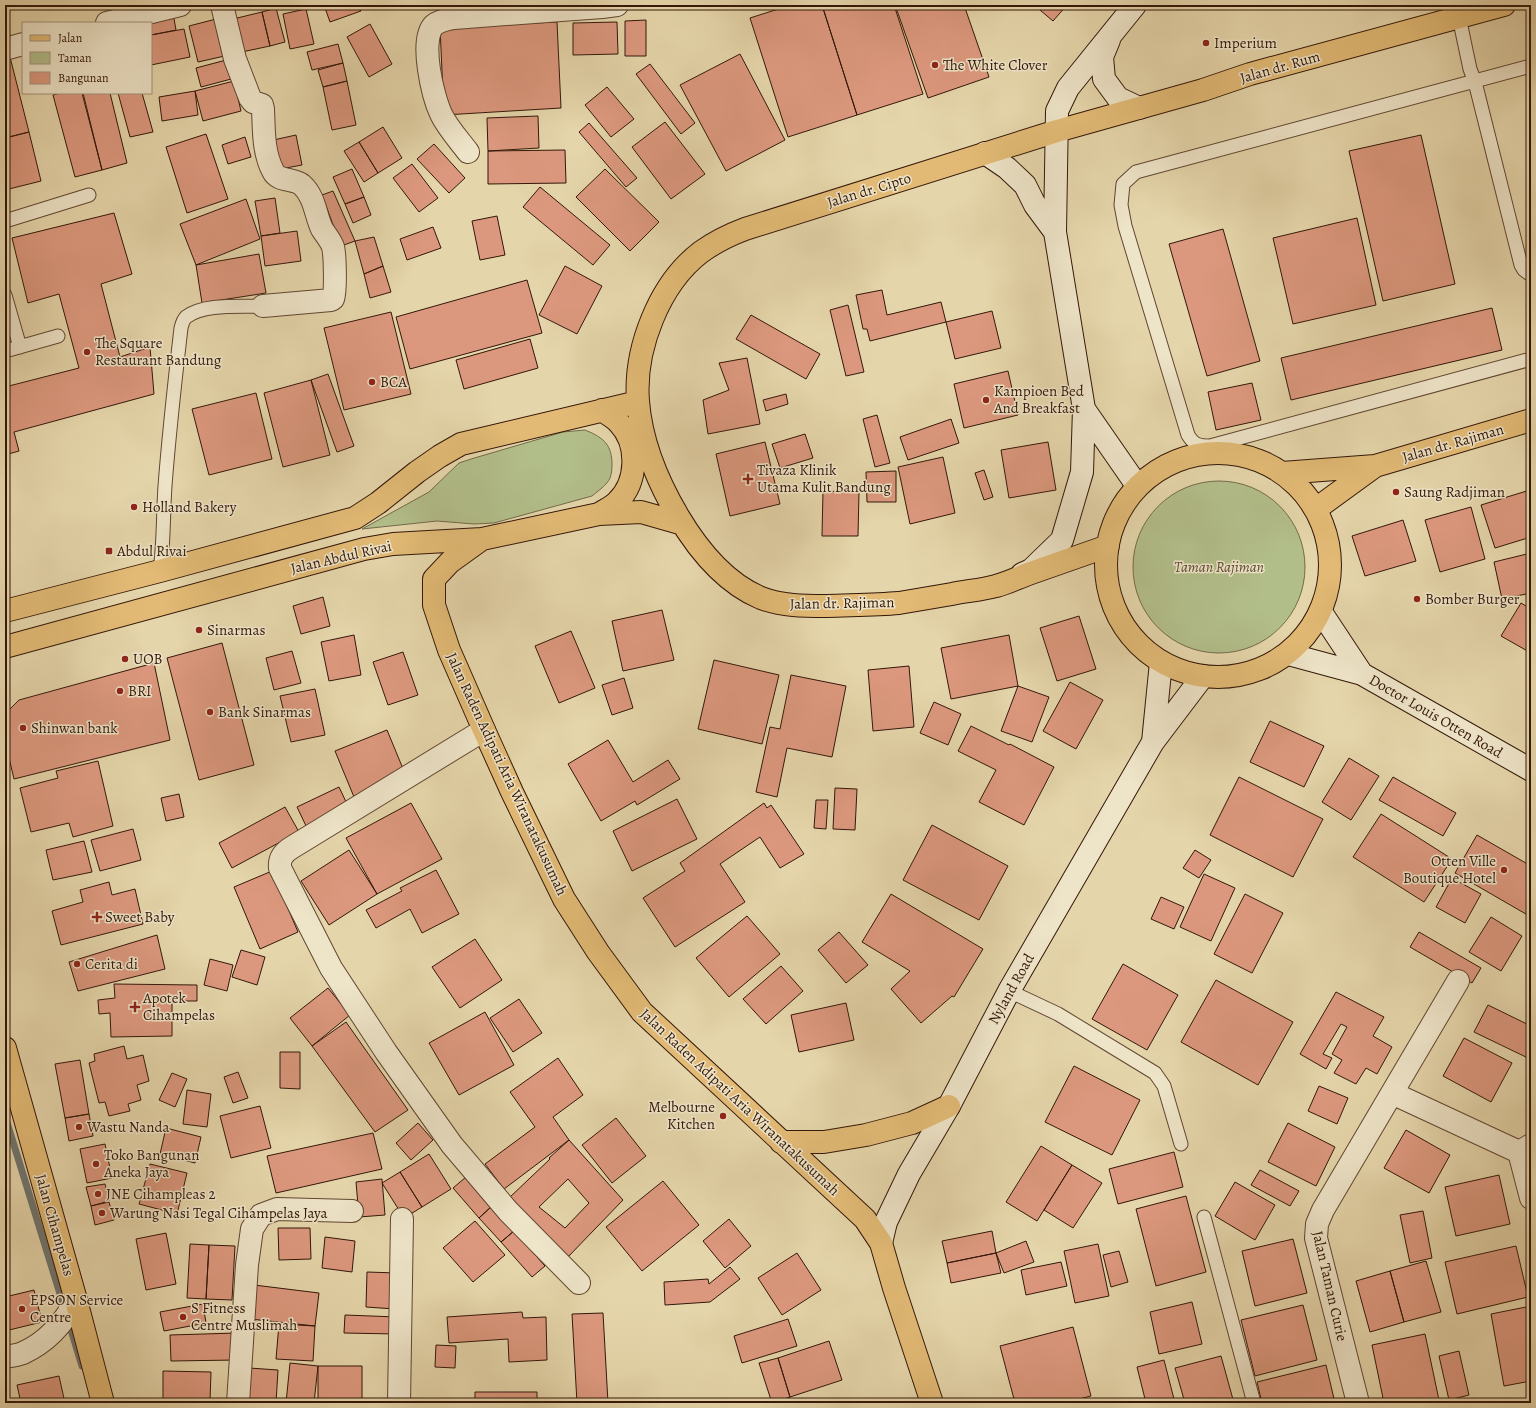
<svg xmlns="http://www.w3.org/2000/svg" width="1536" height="1408" font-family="Alegreya,serif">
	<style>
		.green { fill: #b2be8a; stroke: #726a4a }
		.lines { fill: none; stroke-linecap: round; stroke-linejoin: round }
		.stream { stroke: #717670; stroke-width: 7 }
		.building { fill: #dc987e; stroke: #331709; fill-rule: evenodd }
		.service-casing { stroke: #604631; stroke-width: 15 }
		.minor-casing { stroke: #604631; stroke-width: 24 }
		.secondary-casing { stroke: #331709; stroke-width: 24 }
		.primary-casing { stroke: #331709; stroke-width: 24 }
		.service { stroke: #eee4c8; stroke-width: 13 }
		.minor { stroke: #eee4c8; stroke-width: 22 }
		.secondary { stroke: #eee4c8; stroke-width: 22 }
		.primary { stroke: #e2ba75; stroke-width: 22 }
		.poi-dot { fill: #8f2418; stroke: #eee4c8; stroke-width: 1.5 }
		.labels { text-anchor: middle; stroke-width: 3; stroke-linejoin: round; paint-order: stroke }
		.poi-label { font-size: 15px; fill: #331709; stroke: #eee4c8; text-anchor: start }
		.street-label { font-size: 15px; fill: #331709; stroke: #eee4c8 }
		.park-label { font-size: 15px; font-style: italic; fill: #594930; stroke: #eee4c8 }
	</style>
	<rect width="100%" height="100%" fill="#e5d5aa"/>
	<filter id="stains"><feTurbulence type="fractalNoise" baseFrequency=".005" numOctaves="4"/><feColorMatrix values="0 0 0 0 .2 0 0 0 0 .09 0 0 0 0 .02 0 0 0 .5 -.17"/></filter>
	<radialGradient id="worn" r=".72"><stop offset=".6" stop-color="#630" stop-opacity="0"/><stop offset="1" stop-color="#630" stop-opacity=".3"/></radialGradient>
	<!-- green -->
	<path class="green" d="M585,430C602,437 611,443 612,462C612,467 612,473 610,478C607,485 598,491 592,496L494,523L474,524L437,521L362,529L429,492L459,463L471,459L563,432Z
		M1133 567a86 86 0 1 1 172 0a86 86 0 1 1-172 0Z"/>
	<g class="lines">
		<!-- stream -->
		<path class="stream" d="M5,1116L65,1310
			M68,1320L82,1366"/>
	</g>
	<!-- building -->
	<path class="building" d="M324,5H359L361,11L330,22Z
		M791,5H822L857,115L788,137L750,18Z
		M822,5H894L923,94L857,115Z
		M895,5H964L989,77L928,98Z
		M1034,5H1067L1053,21Z
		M276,8L285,42L270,46L262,12Z
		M306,9L314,44L290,49L283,14Z
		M262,12L270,46L237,53L229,20Z
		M173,13L176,30L151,35V23Z
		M220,18L229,55L198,62L189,26Z
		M646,20V56H625V21Z
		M557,22L561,108L444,115L440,27Z
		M617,22L618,54L573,55V23Z
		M370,24L392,64L369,77L347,37Z
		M184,29L190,57L151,65V35Z
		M338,44L343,63L312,70L307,52Z
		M740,54L785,140L726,171L680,85Z
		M10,57L29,132L5,138V58Z
		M230,59L235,78L201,87L196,68Z
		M343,63L347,81L323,87L318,70Z
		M650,64L695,123L681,134L636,74Z
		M234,81L241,111L203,121L195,91Z
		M347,81L356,125L332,130L323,87Z
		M607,87L634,119L611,137L585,105Z
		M195,91L198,115L162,121L159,97Z
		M60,93H82L102,170L75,177L53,95Z
		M83,93H110L127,163L102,170Z
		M118,93H142L153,132L130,137Z
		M538,116L539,148L488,151L487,118Z
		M665,122L705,174L671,199L632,147Z
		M589,123L637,178L626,187L579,132Z
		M383,127L402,158L378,173L359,142Z
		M29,132L41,181L5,190V138Z
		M206,134L228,199L187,213L166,147Z
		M296,135L302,165L275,170L269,141Z
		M1421,135L1455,284L1383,301L1349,151Z
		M245,137L251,157L228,164L222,145Z
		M359,142L378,173L364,182L344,151Z
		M434,144L465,178L449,193L417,159Z
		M565,150L566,183L488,184V151Z
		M412,164L438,198L419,212L393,178Z
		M352,169L364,197L345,204L333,177Z
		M605,169L659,222L630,251L576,197Z
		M540,187L610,245L593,265L523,207Z
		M333,191L355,241L341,246L322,195Z
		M364,197L371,215L353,223L345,204Z
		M275,198L280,233L261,236L255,201Z
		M246,199L260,239L196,265L180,224Z
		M114,213L132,274L101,284L120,357L150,347L154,394L14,432L19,451L5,455V387L79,368L59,294L28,303L12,238Z
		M497,216L505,255L480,260L472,221Z
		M1357,218L1376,305L1293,324L1273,238Z
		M433,227L441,248L407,260L400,239Z
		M1223,229L1260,361L1207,376L1169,244Z
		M297,231L301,261L265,266L261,236Z
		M374,237L383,266L364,274L355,241Z
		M259,254L266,293L202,303L196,265Z
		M383,266L391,292L370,298L364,274Z
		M565,266L602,286L577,334L539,315Z
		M527,280L542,333L410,369L396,317Z
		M882,290L887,315L941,302L946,322L870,341L867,329H863L856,295Z
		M848,305L864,372L846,376L830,310Z
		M1492,308L1502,350L1291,400L1281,358Z
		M992,311L1001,348L955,359L946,322Z
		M391,312L411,394L344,410L324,328Z
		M751,315L820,354L806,379L736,339Z
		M530,339L538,368L464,389L456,360Z
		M747,358L760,424L708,434L703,400L729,390L719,363Z
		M1008,371L1018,415L964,428L954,384Z
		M328,374L354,446L337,452L311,380Z
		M311,380L330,455L283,467L264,393Z
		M1252,383L1261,420L1216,430L1208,392Z
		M256,393L272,459L209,475L192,409Z
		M786,394L788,404L766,411L763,400Z
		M877,415L890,463L875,467L863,419Z
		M951,419L959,443L908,460L900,437Z
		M805,434L813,458L780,468L772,444Z
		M765,442L780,504L730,516L716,454Z
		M1048,442L1056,490L1009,498L1001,450Z
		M943,457L955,513L910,524L898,467Z
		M984,470L993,497L984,500L975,473Z
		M896,471V502H867L866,472Z
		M1530,490L1531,537L1495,548L1481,505Z
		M823,491L859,492L858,536H822Z
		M1471,507L1485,559L1440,572L1425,520Z
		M1403,520L1416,561L1365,576L1352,536Z
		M1531,553V593L1502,599L1494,562Z
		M323,597L330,626L301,634L293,606Z
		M1521,603L1531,609V653L1501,636Z
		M662,610L674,660L623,671L612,621Z
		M1079,616L1096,669L1057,681L1040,628Z
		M571,631L595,688L559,703L535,646Z
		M354,635L361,675L329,681L321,642Z
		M1009,635L1018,686L951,699L941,648Z
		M222,643L254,765L199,780L167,658Z
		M292,651L301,683L274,690L266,658Z
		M403,652L418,695L388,705L373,662Z
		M714,660L779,675L762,744L698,729Z
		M154,663L170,740L14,779L5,741V714L19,700Z
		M909,666L914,727L873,731L868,670Z
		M791,675L846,686L832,757L787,748L777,797L756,792L770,727L780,729Z
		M624,678L633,708L612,715L602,685Z
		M1070,682L1103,700L1076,749L1043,731Z
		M1018,686L1049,697L1032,742L1001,731Z
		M315,689L325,735L291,742L280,696Z
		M934,702L961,714L948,745L920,733Z
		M1270,721L1324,746L1304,787L1250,762Z
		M971,726L1009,745L1010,744L1054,767L1024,825L979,802L996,770L958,751Z
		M387,730L406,776L354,797L335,751Z
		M608,740L633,782L668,760L680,779L637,805L635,801L601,821L568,764Z
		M1349,758L1379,776L1351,820L1322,802Z
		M98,761L113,826L73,837L69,823L31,832L20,788L58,778L56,771Z
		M1239,777L1323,819L1293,877L1210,835Z
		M1393,777L1456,813L1443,836L1379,800Z
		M339,787L349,808L307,828L297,807Z
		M835,788L857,789L855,830L833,829Z
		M179,794L184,817L166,821L161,798Z
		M677,799L697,839L632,871L613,831Z
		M816,800H828L826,829L814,828Z
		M411,803L442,859L377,894L346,838Z
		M764,803L767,808L771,805L804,854L780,868L760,837L720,864L745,902L675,947L643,898L685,871L680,863Z
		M285,807L299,832L232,868L219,843Z
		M1381,814L1452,859L1424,902L1353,857Z
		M932,825L1008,866L979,920L903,880Z
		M133,829L141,860L100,871L91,840Z
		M1477,835L1531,866V917L1455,873Z
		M84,841L92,872L53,880L46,850Z
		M349,850L377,894L329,925L301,881Z
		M1195,850L1211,860L1199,878L1183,868Z
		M436,870L459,914L422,933L410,909L376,928L366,910L402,891L400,888Z
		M272,871L298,932L260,949L234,887Z
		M1204,874L1235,888L1211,941L1180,927Z
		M1452,878L1481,894L1465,923L1436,907Z
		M109,882L112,895L135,889L143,924L61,945L52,911L83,902L80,890Z
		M891,894L983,949L954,997L952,996L921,1023L891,989L910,971L862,942Z
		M1245,894L1283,913L1252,973L1214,954Z
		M1161,897L1184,907L1174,929L1151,919Z
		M747,916L780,954L729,997L696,958Z
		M1491,917L1522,936L1501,971L1469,952Z
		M839,932L868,965L846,983L818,950Z
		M1419,932L1481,968L1472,983L1410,947Z
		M157,935L165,969L78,991L69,962Z
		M475,939L502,980L460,1008L432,967Z
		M241,950L265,957L257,985L232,977Z
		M210,959L233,965L227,991L204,985Z
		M1123,964L1178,995L1147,1050L1092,1019Z
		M781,966L803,991L766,1024L743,999Z
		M1216,980L1293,1022L1258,1085L1181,1042Z
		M114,984L197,985V1001H172V1036L111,1037L110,1013L99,1014L98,1000L115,998Z
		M328,988L350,1015L312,1046L290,1018Z
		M1336,992L1384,1017L1373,1036L1392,1047L1377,1074L1366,1068L1356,1084L1334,1073L1342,1060L1332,1054L1347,1027L1341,1024L1323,1054L1332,1058L1326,1069L1300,1054Z
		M519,999L542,1033L513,1052L490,1018Z
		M846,1003L854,1040L799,1052L791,1015Z
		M1488,1005L1531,1026V1056L1530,1059L1474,1032Z
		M485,1012L514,1065L459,1095L429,1043Z
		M346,1022L408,1110L375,1132L312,1046Z
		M1464,1038L1512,1063L1491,1102L1443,1076Z
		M124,1046L127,1059L143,1055L149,1081L137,1085L141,1100L128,1104L130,1111L109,1116L105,1102L99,1103L89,1063L95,1061L94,1054Z
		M280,1052H300V1089L280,1088Z
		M558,1058L583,1095L553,1117L569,1140L504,1189L485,1164L535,1127L510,1092Z
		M80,1060L89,1114L65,1118L55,1064Z
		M1074,1066L1140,1100L1112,1155L1045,1122Z
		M238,1072L248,1098L233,1103L224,1077Z
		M172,1073L187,1079L175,1107L159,1100Z
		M1319,1086L1348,1098L1337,1124L1308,1111Z
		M187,1090L211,1094L207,1127L183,1124Z
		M260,1106L271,1148L231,1158L220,1116Z
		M89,1114L93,1136L69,1141L65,1118Z
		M616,1118L646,1156L612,1183L582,1145Z
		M418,1123L433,1140L411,1160L396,1143Z
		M1288,1123L1335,1147L1316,1186L1268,1162Z
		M166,1128L201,1137L195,1163L160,1154Z
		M1406,1130L1450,1155L1429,1193L1384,1168Z
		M373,1133L382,1169L276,1193L267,1156Z
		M569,1140L623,1200L566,1259L509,1198L550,1159L549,1158ZM568,1179L589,1203L565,1228L539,1207Z
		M105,1144L112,1178L87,1183L80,1149Z
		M1041,1146L1072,1165L1037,1221L1006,1202Z
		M1174,1152L1183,1187L1118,1204L1109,1169Z
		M429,1154L451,1189L422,1207L400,1172Z
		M150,1164L187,1173L177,1214L139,1204Z
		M1072,1165L1102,1183L1073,1228L1044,1210Z
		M1260,1170L1299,1191L1290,1206L1251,1185Z
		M400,1172L422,1207L404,1218L382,1183Z
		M1499,1175L1510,1224L1456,1236L1445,1187Z
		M466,1177L492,1206L479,1218L453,1188Z
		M382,1179L385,1215L359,1217L356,1182Z
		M663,1181L699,1225L642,1271L606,1227Z
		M1235,1182L1275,1205L1255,1240L1215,1216Z
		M105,1184L109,1201L91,1206L86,1187Z
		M1186,1196L1206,1272L1156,1286L1136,1209Z
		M109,1202L114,1220L95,1225L91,1206Z
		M492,1206L514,1231L501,1242L479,1218Z
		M1423,1211L1432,1258L1410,1263L1400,1215Z
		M729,1219L751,1246L725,1268L703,1241Z
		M475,1221L505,1255L473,1282L443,1248Z
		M278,1228H310L311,1259L279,1260Z
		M514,1231L545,1266L532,1277L501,1242Z
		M992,1231L996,1253L947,1263L942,1241Z
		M166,1233L176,1284L146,1290L136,1239Z
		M325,1237L355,1241L352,1272L322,1268Z
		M1293,1239L1307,1293L1255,1306L1242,1251Z
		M1026,1241L1034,1262L1004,1273L996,1253Z
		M190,1244L209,1245L206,1299L187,1298Z
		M1098,1244L1109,1296L1075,1303L1064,1251Z
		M209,1245L235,1246L232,1300L206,1299Z
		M1516,1246L1528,1297L1457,1314L1445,1262Z
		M1119,1251L1128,1282L1111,1287L1103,1255Z
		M797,1253L821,1290L782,1315L758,1278Z
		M996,1253L1001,1273L951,1283L947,1263Z
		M1426,1261L1441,1312L1404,1322L1390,1271Z
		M1061,1262L1067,1286L1026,1295L1021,1270Z
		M730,1267L740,1279L710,1302L665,1305L664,1282L708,1279L709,1284Z
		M1390,1271L1404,1322L1370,1332L1356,1281Z
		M367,1272L397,1273L395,1309L366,1307Z
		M254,1285L319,1293L315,1326L250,1319Z
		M34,1290L42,1322L5,1331V1297Z
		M1192,1302L1202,1344L1159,1354L1150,1312Z
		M203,1304L206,1323L164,1331L160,1312Z
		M1303,1305L1317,1360L1255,1376L1241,1320Z
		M1531,1306V1381L1504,1386L1491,1314Z
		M522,1312L523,1318L546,1317L547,1360L509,1362L508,1339L449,1343L447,1317Z
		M603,1313L608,1403H577L572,1314Z
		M345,1315L397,1317L396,1334L344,1333Z
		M788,1319L797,1346L742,1363L734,1336Z
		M279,1324L315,1326L313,1361L276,1359Z
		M1073,1327L1091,1396L1064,1403H1015L1000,1346Z
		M237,1333V1360L171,1361L170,1335Z
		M1425,1334L1439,1400L1425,1403H1384L1372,1345Z
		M829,1341L842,1380L790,1397L778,1358Z
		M436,1345L456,1346L455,1368L435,1367Z
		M1459,1351L1469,1395L1449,1400L1439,1356Z
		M1221,1356L1234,1403H1185L1175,1368Z
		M778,1358L790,1397L772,1403L759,1363Z
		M1164,1360L1175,1403H1146L1137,1367Z
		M290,1363L318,1366L314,1403H286Z
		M1326,1365L1335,1403H1262L1257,1382Z
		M318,1366H362V1403H318Z
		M249,1368L278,1370L276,1403H246Z
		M163,1371L211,1372L210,1401L163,1399Z
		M59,1376L65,1403H21L17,1385Z
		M475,1392H537V1403H475Z"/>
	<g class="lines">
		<defs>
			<path id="service" d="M1459,17L1470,69L1475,82L1521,265L1524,270L1531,275
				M1531,66L1136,172L1123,184L1121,205L1125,226L1188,435C1194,445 1199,446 1210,446L1531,359
				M5,221L89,195
				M5,295L20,347
				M5,351L58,336
				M160,571C164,542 163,514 165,486C169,433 175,380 181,328C182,324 183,320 186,317C204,303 241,307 263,306
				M1009,991L1058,1014L1155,1073L1164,1086L1181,1144
				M1204,1217L1254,1403"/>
			<path id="minor" d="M222,5L235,59L250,98L253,102L262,105L263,109C264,130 263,152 273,171C278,182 294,178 302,185C315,197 315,214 322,229C326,235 331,241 333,247C335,255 336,292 333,299L331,300L263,306
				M107,23L180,5
				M5,49L23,44
				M468,152C459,140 447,127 441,114C433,97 419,40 434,25C439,21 448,19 454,18L602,7L617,5
				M484,730L291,848C283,853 279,859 280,868L331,968L386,1052L452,1145L508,1211L579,1283
				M1392,1093L1519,1152L1531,1145
				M1519,1152L1531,1198
				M5,1357C11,1356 18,1355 23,1353C47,1342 64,1323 76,1300
				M238,1403L247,1265L252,1229L261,1215L277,1209L352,1211
				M399,1403L402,1219
				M1358,1403L1316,1238L1317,1224L1323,1210L1458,981"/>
			<path id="secondary" d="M1135,5L1068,88L1057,111L1055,232L1084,409L1136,484
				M1109,40L1102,57L1104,79L1118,98L1139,108
				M985,153L1007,168L1025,185L1035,205L1055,232
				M1022,574L1031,570L1062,540L1082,472L1084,409
				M1321,612L1362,674
				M1288,654L1362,674L1531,770
				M1153,742L1161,662
				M881,1243L886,1222L909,1174L949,1106L1009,991L1153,742L1203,676"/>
			<path id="primary" d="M1106 565a112 112 0 1 1 224 0a112 112 0 1 1-224 0Z
				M1282,473L1375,466L1531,420
				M1316,509L1375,466
				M599,514C605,510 612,507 617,502C638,482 639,444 619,423C615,418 607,414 602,410
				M482,539L450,562L434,579V605L449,650L484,730L512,792L564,899L598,952L642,1012L865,1219L881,1243L894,1288L932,1403
				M1108,546C1082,555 1056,564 1031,573C1019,577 1008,583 996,586C982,590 966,591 952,594C934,597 917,600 899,603C875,605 850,605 826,606C804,606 782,606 761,598C725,583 697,548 678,516C658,482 641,441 638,401C634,349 659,284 701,252C715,242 729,235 745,229L1057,131L1203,90L1250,74L1504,5
				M5,611L160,571L355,518L378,503L417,472L440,456L461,444L638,402
				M5,647L364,549L393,544L482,539L599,514L641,512L683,524
				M5,1048L76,1300L103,1403
				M781,1142H824L866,1135L912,1123L949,1106"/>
		</defs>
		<!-- service casing -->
		<use href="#service" class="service-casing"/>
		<!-- minor casing -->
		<use href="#minor" class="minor-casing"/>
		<!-- secondary casing -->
		<use href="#secondary" class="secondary-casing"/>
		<!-- primary casing -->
		<use href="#primary" class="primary-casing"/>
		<!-- service -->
		<use href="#service" class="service"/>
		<!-- minor -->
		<use href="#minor" class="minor"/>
		<!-- secondary -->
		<use href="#secondary" class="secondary"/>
		<!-- primary -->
		<use href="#primary" class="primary"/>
	</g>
	<!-- markers -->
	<g class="poi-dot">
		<circle cx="1206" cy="43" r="4"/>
		<circle cx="935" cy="65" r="4"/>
		<circle cx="87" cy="352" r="4"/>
		<circle cx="372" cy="382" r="4"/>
		<circle cx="986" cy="400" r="4"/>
		<path d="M746 473h4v4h4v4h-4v4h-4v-4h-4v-4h4z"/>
		<circle cx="1396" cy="492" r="4"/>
		<circle cx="134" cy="507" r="4"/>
		<rect x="105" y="547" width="8" height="8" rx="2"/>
		<circle cx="1417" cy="599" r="4"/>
		<circle cx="199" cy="630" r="4"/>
		<circle cx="125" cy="659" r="4"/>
		<circle cx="120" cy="691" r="4"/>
		<circle cx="210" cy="712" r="4"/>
		<circle cx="23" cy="728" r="4"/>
		<circle cx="1504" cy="870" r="4"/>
		<path d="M95 911h4v4h4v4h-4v4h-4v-4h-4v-4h4z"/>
		<circle cx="77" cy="964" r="4"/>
		<path d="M133 1001h4v4h4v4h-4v4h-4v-4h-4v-4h4z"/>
		<circle cx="723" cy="1116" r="4"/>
		<circle cx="79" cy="1127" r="4"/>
		<circle cx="96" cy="1164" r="4"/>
		<circle cx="98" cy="1194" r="4"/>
		<circle cx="102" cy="1213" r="4"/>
		<circle cx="22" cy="1309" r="4"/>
		<circle cx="183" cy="1317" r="4"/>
	</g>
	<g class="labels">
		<!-- poi labels -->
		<g class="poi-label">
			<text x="1214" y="48">Imperium</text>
			<text x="943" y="70">The White Clover</text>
			<text x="95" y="348">The Square<tspan x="95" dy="17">Restaurant Bandung</tspan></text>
			<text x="380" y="387">BCA</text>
			<text x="994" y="396">Kampioen Bed<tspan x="994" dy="17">And Breakfast</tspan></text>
			<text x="757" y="475">Tivaza Klinik<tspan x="757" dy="17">Utama Kulit Bandung</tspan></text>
			<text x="1404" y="497">Saung Radjiman</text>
			<text x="142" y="512">Holland Bakery</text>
			<text x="117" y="556">Abdul Rivai</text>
			<text x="1425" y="604">Bomber Burger</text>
			<text x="207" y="635">Sinarmas</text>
			<text x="133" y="664">UOB</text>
			<text x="128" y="696">BRI</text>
			<text x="218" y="717">Bank Sinarmas</text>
			<text x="31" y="733">Shinwan bank</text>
			<text x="1496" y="866" text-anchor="end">Otten Ville<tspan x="1496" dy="17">Boutique Hotel</tspan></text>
			<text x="105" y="922">Sweet Baby</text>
			<text x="85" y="969">Cerita di</text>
			<text x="143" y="1003">Apotek<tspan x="143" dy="17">Cihampelas</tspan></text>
			<text x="715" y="1112" text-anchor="end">Melbourne<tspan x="715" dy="17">Kitchen</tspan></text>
			<text x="87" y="1132">Wastu Nanda</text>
			<text x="104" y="1160">Toko Bangunan<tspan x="104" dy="17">Aneka Jaya</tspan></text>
			<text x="106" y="1199">JNE Cihampleas 2</text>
			<text x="110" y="1218">Warung Nasi Tegal Cihampelas Jaya</text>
			<text x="30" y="1305">EPSON Service<tspan x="30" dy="17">Centre</tspan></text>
			<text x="191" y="1313">S Fitness<tspan x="191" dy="17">Centre Muslimah</tspan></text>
		</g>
		<!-- street labels -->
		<g class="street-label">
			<text transform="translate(1280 67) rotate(-16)" y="5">Jalan dr. Rum</text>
			<text transform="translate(869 190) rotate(-17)" y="5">Jalan dr. Cipto</text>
			<text transform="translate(1453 443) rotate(-16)" y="5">Jalan dr. Rajiman</text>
			<text transform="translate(341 557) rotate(-13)" y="5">Jalan Abdul Rivai</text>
			<text transform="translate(842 603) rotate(-1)" y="5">Jalan dr. Rajiman</text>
			<text transform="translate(1436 716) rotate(30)" y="5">Doctor Louis Otten Road</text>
			<text transform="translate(507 774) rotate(65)" y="5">Jalan Raden Adipati Aria Wiranatakusumah</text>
			<text transform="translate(1011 989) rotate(-61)" y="5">Nyland Road</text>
			<text transform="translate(740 1102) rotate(43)" y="5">Jalan Raden Adipati Aria Wiranatakusumah</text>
			<text transform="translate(55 1225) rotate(74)" y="5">Jalan Cihampelas</text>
			<text transform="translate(1330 1286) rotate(77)" y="5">Jalan Taman Curie</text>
		</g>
		<!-- park labels -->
		<g class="park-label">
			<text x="1219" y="572">Taman Rajiman</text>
		</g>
	</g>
	<!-- margin -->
	<rect width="1536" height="1408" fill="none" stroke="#e5d5aa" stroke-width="20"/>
	<rect x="6" y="6" width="1524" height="1396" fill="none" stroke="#331709" stroke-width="2"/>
	<rect x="10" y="10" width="1516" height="1388" fill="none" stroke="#331709"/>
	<!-- legend -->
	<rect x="22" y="22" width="130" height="72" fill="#eee4c8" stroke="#a3927c"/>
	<rect x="30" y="35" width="20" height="6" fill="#e2ba75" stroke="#a3927c"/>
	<text x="58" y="42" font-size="12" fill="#331709">Jalan</text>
	<rect x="30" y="52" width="20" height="12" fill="#b2be8a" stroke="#a3927c"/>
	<text x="58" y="62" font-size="12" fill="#331709">Taman</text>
	<rect x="30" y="72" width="20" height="12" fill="#dc987e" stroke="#a3927c"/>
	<text x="58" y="82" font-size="12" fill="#331709">Bangunan</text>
	<rect width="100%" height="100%" filter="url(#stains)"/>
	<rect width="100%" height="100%" fill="url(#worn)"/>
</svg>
